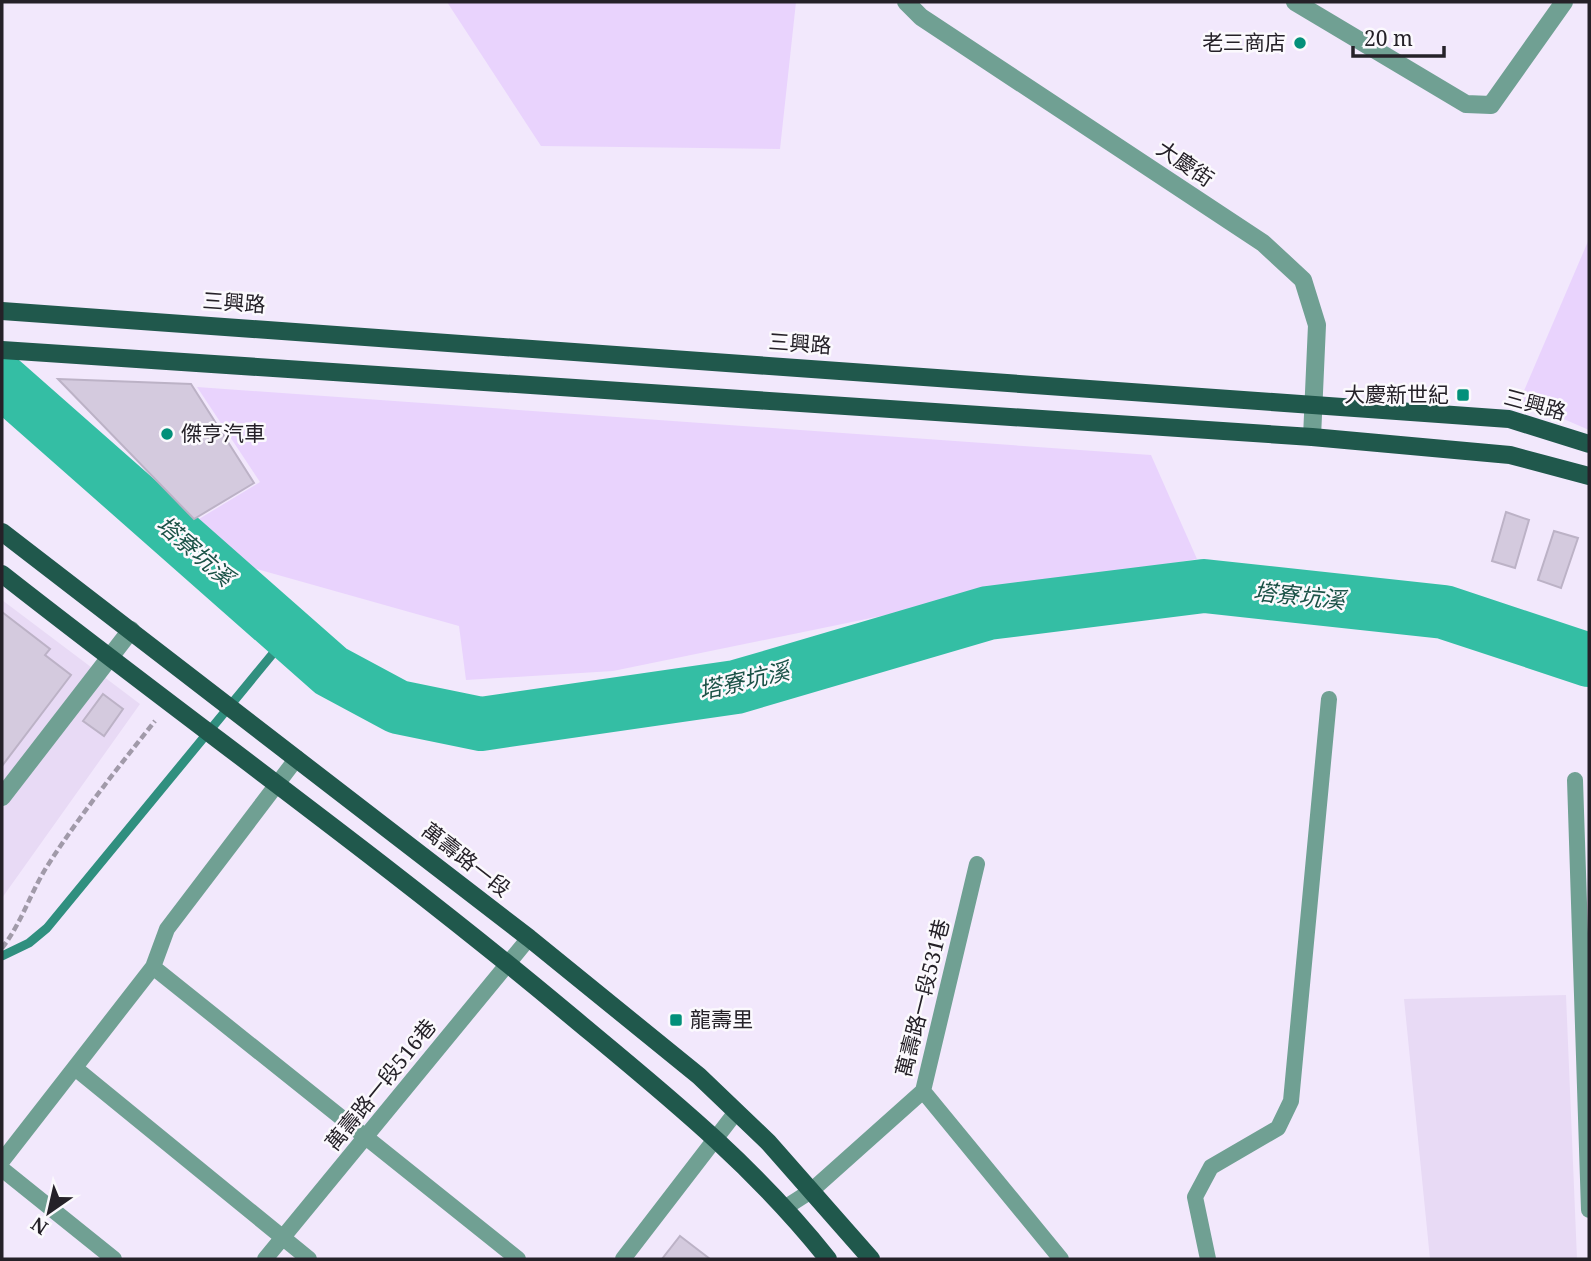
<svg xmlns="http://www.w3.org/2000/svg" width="1591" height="1261" font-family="'Noto Serif','Noto Sans TC',serif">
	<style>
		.built { fill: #e8daf5 }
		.green { fill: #e9d3fd }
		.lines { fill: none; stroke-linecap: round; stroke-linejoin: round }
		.stream { stroke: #308f7f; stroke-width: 9 }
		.river { stroke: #34bea4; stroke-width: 54 }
		.building { fill: #d4cade; stroke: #bcb2c6; stroke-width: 2 }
		.path { stroke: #a19aa9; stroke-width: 4.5; stroke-dasharray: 7 3.5; stroke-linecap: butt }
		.service { stroke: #70a093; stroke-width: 16 }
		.minor { stroke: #70a093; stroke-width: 18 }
		.primary { stroke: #20584c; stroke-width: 18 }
		.poi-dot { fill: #03907a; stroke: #fbf9fd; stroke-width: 2.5 }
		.labels { text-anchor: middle; stroke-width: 5; stroke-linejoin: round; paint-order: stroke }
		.poi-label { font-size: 21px; fill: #252128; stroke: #fbf9fd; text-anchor: end }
		.street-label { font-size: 21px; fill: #252128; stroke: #fbf9fd }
		.water-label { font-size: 23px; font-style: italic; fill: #1b5247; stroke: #fbf9fd }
	</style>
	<rect width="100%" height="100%" fill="#f2e8fc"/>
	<!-- built -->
	<path class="built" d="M2,600L140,704L2,898Z
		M1566,995L1577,1259H1430L1404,999Z"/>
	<!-- green -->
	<path class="green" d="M447,2H796L780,149L541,146Z
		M1589,239V430L1520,400Z
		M197,387L1151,455L1197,559L954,601L613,671L466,680L459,626L239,564L194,522L260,482Z"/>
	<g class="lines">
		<!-- stream -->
		<path class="stream" d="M2,956L29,943L47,928L289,634"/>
		<!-- river -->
		<path class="river" d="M2,381L331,671L398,707L481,724L736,687L988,613L1204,586L1444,612L1589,660"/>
	</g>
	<!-- building -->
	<path class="building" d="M58,379L191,384L254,483L194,519Z
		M1506,512L1529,520L1515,568L1492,561Z
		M1554,531L1578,538L1561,588L1538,580Z
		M2,612L50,649L45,655L71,675L2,766Z
		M103,694L123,709L104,736L83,721Z
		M680,1236L710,1259H662Z"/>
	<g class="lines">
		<!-- path -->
		<path class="path" d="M2,948C21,924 30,894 46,868C79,816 117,769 155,721"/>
		<!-- service -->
		<path class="service" d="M1575,780L1589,1210
			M153,967L518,1259
			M75,1068L309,1259
			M923,1091L1061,1259
			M2,1161L153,967L167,929L297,758
			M2,1169L114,1259
			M786,1207L811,1191L923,1091L977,864
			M265,1259L529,938
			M623,1259L736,1112
			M1208,1259L1195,1197L1211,1167L1278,1128L1291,1101L1329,699"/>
		<!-- minor -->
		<path class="minor" d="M906,2L921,17L1263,243L1303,280L1317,325L1312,437
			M1295,2L1466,104L1491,105L1564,2
			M2,797L131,630"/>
		<!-- primary -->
		<path class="primary" d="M2,311L1509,419L1589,444
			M2,350L1312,437L1510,455L1589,476
			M2,532L529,938L699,1076L768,1142L871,1259
			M2,574C189,721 383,859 565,1011C661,1091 750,1161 828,1259"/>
	</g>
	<!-- markers -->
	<g class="poi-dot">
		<circle cx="1300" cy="43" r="7"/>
		<rect x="1456" y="388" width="14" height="14" rx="3.5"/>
		<circle cx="167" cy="434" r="7"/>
		<rect x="669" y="1013" width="14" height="14" rx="3.5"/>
	</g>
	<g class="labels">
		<!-- poi labels -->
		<g class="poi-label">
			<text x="1286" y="50">老三商店</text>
			<text x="1449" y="402">大慶新世紀</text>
			<text x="181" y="441" text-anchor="start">傑亨汽車</text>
			<text x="690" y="1027" text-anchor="start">龍壽里</text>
		</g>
		<!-- street labels -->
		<g class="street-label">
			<text transform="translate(1185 164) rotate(34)" y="7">大慶街</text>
			<text transform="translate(234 303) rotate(4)" y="7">三興路</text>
			<text transform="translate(800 344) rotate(4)" y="7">三興路</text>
			<text transform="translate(1535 405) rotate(15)" y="7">三興路</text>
			<text transform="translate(466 860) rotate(38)" y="7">萬壽路一段</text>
			<text transform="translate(923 998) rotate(-76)" y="7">萬壽路一段531巷</text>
			<text transform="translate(381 1085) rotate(-51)" y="7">萬壽路一段516巷</text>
		</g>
		<!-- water labels -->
		<g class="water-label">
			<text transform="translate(195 551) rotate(41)" y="8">塔寮坑溪</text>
			<text transform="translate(1299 596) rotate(6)" y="8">塔寮坑溪</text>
			<text transform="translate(744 681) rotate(-13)" y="8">塔寮坑溪</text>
		</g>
	</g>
	<!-- border -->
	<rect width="1591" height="1261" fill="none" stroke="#252128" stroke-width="7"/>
	<!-- north arrow -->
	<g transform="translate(49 1212) rotate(214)" stroke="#fbf9fd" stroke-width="5" paint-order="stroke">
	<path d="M0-5L12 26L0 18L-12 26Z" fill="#252128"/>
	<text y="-10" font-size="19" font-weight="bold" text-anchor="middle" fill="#252128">N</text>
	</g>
	<!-- scale -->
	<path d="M1353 46v10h91v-10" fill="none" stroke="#252128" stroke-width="3.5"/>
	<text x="1364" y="46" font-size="21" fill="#252128" stroke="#fbf9fd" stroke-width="5" paint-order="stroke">20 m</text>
</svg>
